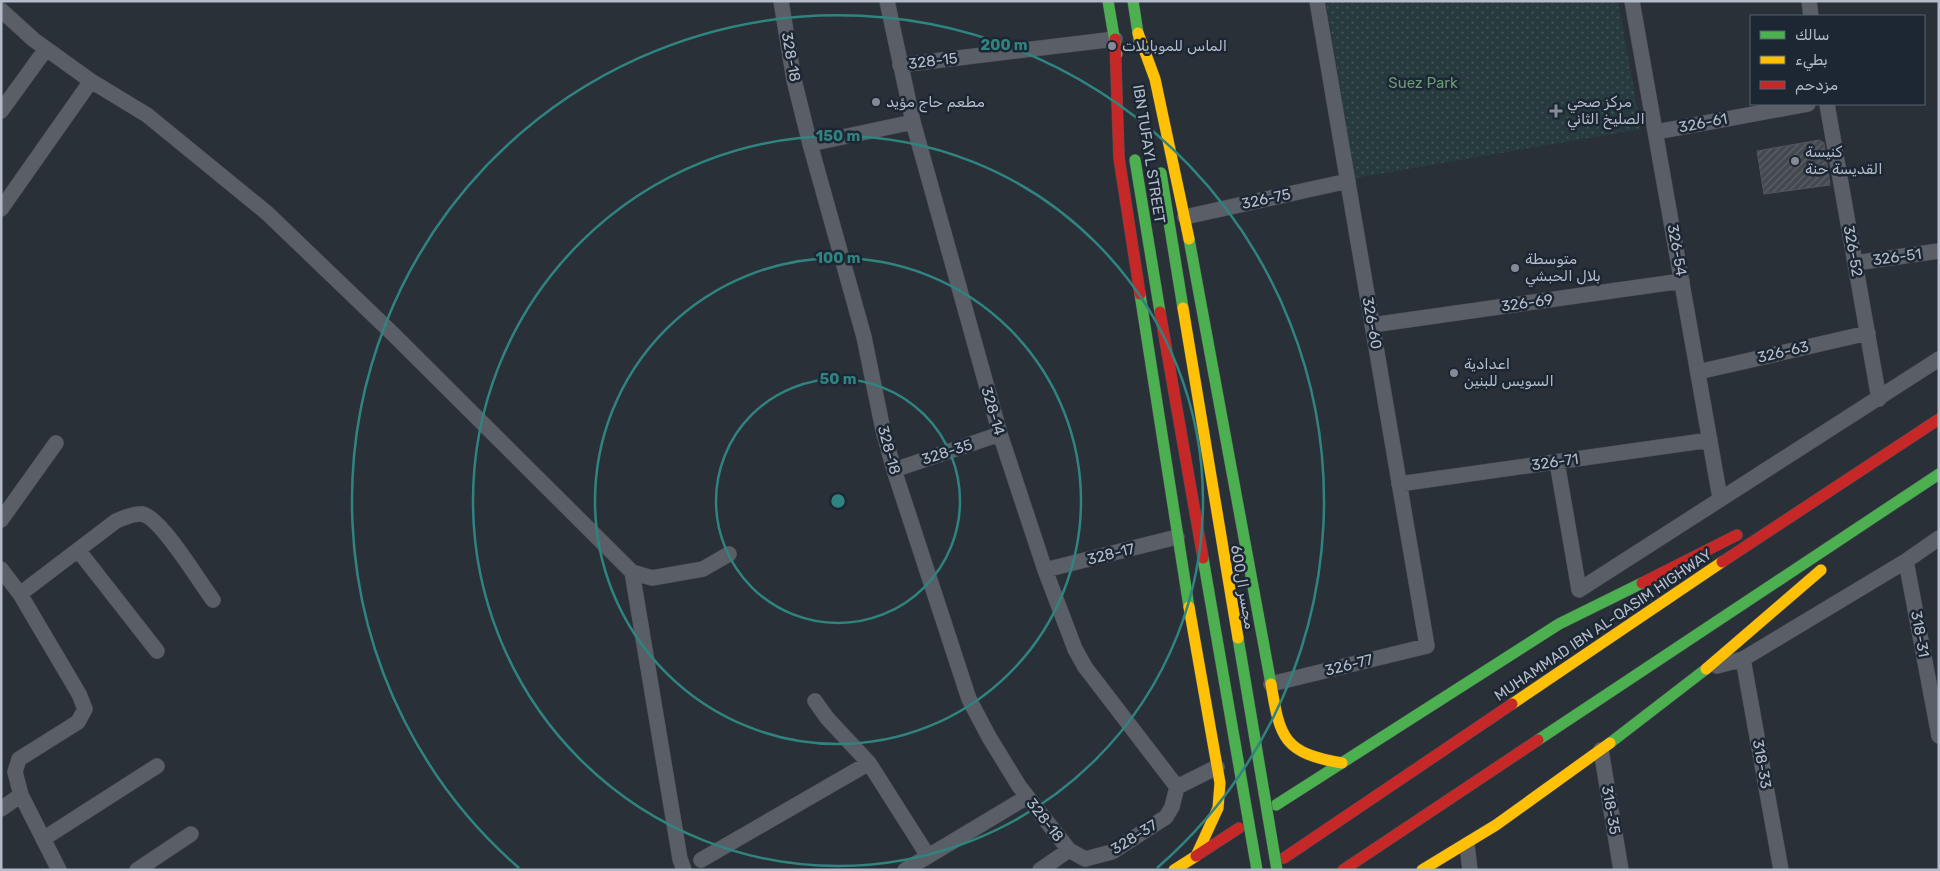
<svg xmlns="http://www.w3.org/2000/svg" width="1940" height="871" font-family="Rubik,'Noto Sans Arabic',sans-serif">
	<style>
		.grass { fill: url(#grass-dots) }
		.building { fill: url(#building-hatch); stroke: #52575f }
		.lines { fill: none; stroke-linecap: round; stroke-linejoin: round }
		.street-casing { stroke: #484c53; stroke-width: 16 }
		.fast-casing { stroke: #484c53; stroke-width: 12 }
		.slow-casing { stroke: #484c53; stroke-width: 12 }
		.jam-casing { stroke: #484c53; stroke-width: 12 }
		.street { stroke: #5a5e66; stroke-width: 15 }
		.fast { stroke: #4caf50; stroke-width: 11 }
		.slow { stroke: #ffc107; stroke-width: 11 }
		.jam { stroke: #c62828; stroke-width: 11 }
		.fast-bridge-casing { stroke: #484c53; stroke-width: 12; stroke-linecap: butt }
		.slow-bridge-casing { stroke: #484c53; stroke-width: 12; stroke-linecap: butt }
		.jam-bridge-casing { stroke: #484c53; stroke-width: 12; stroke-linecap: butt }
		.fast-bridge { stroke: #4caf50; stroke-width: 11 }
		.slow-bridge { stroke: #ffc107; stroke-width: 11 }
		.jam-bridge { stroke: #c62828; stroke-width: 11 }
		.ring { fill: none; stroke: #308480; stroke-width: 2.5 }
		.poi-dot { fill: #848b96; stroke: #1d2633; stroke-width: 2 }
		.labels { text-anchor: middle; stroke-width: 5; stroke-linejoin: round; paint-order: stroke }
		.poi-label { font-size: 15px; fill: #b4bcc9; stroke: #1d2633; text-anchor: start }
		.street-label { font-size: 15px; fill: #b4bcc9; stroke: #1d2633 }
		.park-label { font-size: 15px; fill: #6b9a76; stroke: #1d2633 }
		.centre { fill: #308480; stroke: #1d2633; stroke-width: 2.5 }
		.ring-label { font-size: 15px; text-anchor: middle; font-weight: bold; fill: #308480; stroke: #1d2633; stroke-width: 5; stroke-linejoin: round; paint-order: stroke }
	</style>
	<defs>
		<pattern id="grass-dots" width="8" height="8" patternUnits="userSpaceOnUse" patternTransform="scale(1.25)"><rect width="8" height="8" fill="#273a3e"/><path d="M2 2h.1M6 6h.1" fill="none" stroke="#445559" stroke-width="1.8" stroke-linecap="round"/></pattern>
		<pattern id="building-hatch" width="6" height="6" patternUnits="userSpaceOnUse" patternTransform="scale(1.25)"><rect width="6" height="6" fill="#444950"/><path d="M-1 1l2-2M0 6l6-6M5 7l2-2" fill="none" stroke="#5d6168"/></pattern>
	</defs>
	<rect width="100%" height="100%" fill="#2a3038"/>
	<!-- grass -->
	<path class="grass" d="M1326,1H1618L1641,129L1355,178Z"/>
	<!-- building -->
	<path class="building" d="M1819,140L1824,143L1830,185L1764,194L1757,151Z"/>
	<g class="lines">
		<defs>
			<path id="street" d="M781,1L794,80L810,144L864,337L883,430L894,470L969,699L989,737L1019,786L1069,850L1085,859L1112,852L1166,817L1172,807L1177,787L1217,767
				M887,1L913,122L1000,434L1045,570L1075,649L1085,667L1177,787
				M1632,1L1720,498
				M1809,1L1811,16
				M1,10L34,40L91,81L147,115L267,213L393,334L632,572L652,578L703,569L729,554
				M900,65L1115,39
				M1827,104L1879,399
				M1,111L46,49
				M1656,132L1808,104
				M810,144L913,122
				M1,209L91,81
				M1185,217L1348,181
				M1855,263L1939,251
				M1372,325L1682,281
				M1698,372L1868,333
				M1557,462L1579,590L1939,359
				M894,470L1000,434
				M1399,484L1710,440
				M1,520L56,443
				M78,550L157,651
				M1906,561L1939,736
				M1,569L20,594L79,694L85,709L78,722L19,759L15,772L21,795L59,870
				M1045,570L1177,537
				M632,572L680,859L684,870
				M20,594L116,521C124,518 133,513 142,514C161,517 200,583 213,600
				M1743,659L1781,870
				M1717,666L1743,659L1906,561L1939,538
				M1271,684L1427,646L1317,1
				M815,701L827,718L869,763
				M1601,750L1621,870
				M1,809L21,795
				M43,839L157,766
				M1467,845L1470,870
				M701,860L869,763L928,856
				M137,870L191,834
				M905,870L1027,797
				M1040,870L1069,850"/>
			<path id="fast" d="M1108,1L1117,54
				M1133,1L1140,46
				M1135,160L1160,312
				M1161,173L1183,308
				M1189,239L1271,684
				M1140,294L1189,607
				M1538,740L1939,474
				M1610,743L1706,669
				M1276,805L1559,624L1642,583"/>
			<path id="slow" d="M1138,33L1155,79L1189,239
				M1706,669L1821,570
				M1271,684C1280,739 1284,753 1342,763
				M1512,704L1722,562
				M1174,870L1196,856L1218,808L1220,783L1189,607
				M1422,870L1496,825L1610,743"/>
			<path id="jam" d="M1115,39L1119,158L1140,294
				M1722,562L1939,419
				M1642,583L1737,535
				M1196,856L1239,828
				M1284,858L1512,704
				M1343,870L1538,740"/>
		</defs>
		<!-- street casing -->
		<use href="#street" class="street-casing"/>
		<!-- fast casing -->
		<use href="#fast" class="fast-casing"/>
		<!-- slow casing -->
		<use href="#slow" class="slow-casing"/>
		<!-- jam casing -->
		<use href="#jam" class="jam-casing"/>
		<!-- street -->
		<use href="#street" class="street"/>
		<!-- fast -->
		<use href="#fast" class="fast"/>
		<!-- slow -->
		<use href="#slow" class="slow"/>
		<!-- jam -->
		<use href="#jam" class="jam"/>
		<defs>
			<path id="fast-bridge" d="M1203,558L1257,870
				M1238,638L1277,870"/>
			<path id="slow-bridge" d="M1183,308L1238,638"/>
			<path id="jam-bridge" d="M1160,312L1203,558"/>
		</defs>
		<!-- fast-bridge casing -->
		<use href="#fast-bridge" class="fast-bridge-casing"/>
		<!-- slow-bridge casing -->
		<use href="#slow-bridge" class="slow-bridge-casing"/>
		<!-- jam-bridge casing -->
		<use href="#jam-bridge" class="jam-bridge-casing"/>
		<!-- fast-bridge -->
		<use href="#fast-bridge" class="fast-bridge"/>
		<!-- slow-bridge -->
		<use href="#slow-bridge" class="slow-bridge"/>
		<!-- jam-bridge -->
		<use href="#jam-bridge" class="jam-bridge"/>
	</g>
	<!-- distance rings -->
	<g class="ring">
		<circle cx="838" cy="501" r="122"/>
		<circle cx="838" cy="501" r="243"/>
		<circle cx="838" cy="501" r="365"/>
		<path d="M519 868A486 486 0 1 1 1157 868"/>
	</g>
	<!-- markers -->
	<g class="poi-dot">
		<circle cx="1112" cy="46" r="5"/>
		<circle cx="876" cy="102" r="5"/>
		<path d="M1553.5 103.5h5v5h5v5h-5v5h-5v-5h-5v-5h5z"/>
		<circle cx="1795" cy="161" r="5"/>
		<circle cx="1515" cy="268" r="5"/>
		<circle cx="1454" cy="373" r="5"/>
	</g>
	<g class="labels">
		<!-- poi labels -->
		<g class="poi-label">
			<text x="1122" y="51">الماس للموبايلات</text>
			<text x="886" y="107">مطعم حاج مؤيد</text>
			<text x="1567" y="107">مركز صحي<tspan x="1567" dy="17">الصليخ الثاني</tspan></text>
			<text x="1805" y="157">كنيسة<tspan x="1805" dy="17">القديسة حنة</tspan></text>
			<text x="1525" y="264">متوسطة<tspan x="1525" dy="17">بلال الحبشي</tspan></text>
			<text x="1464" y="369">اعدادية<tspan x="1464" dy="17">السويس للبنين</tspan></text>
		</g>
		<!-- street labels -->
		<g class="street-label">
			<text transform="translate(791 57) rotate(80)" y="5">328-18</text>
			<text transform="translate(933 61) rotate(-7)" y="5">328-15</text>
			<text transform="translate(1703 123) rotate(-11)" y="5">326-61</text>
			<text transform="translate(1149 154) rotate(81)" y="5">IBN TUFAYL STREET</text>
			<text transform="translate(1266 199) rotate(-12)" y="5">326-75</text>
			<text transform="translate(1677 250) rotate(80)" y="5">326-54</text>
			<text transform="translate(1853 251) rotate(80)" y="5">326-52</text>
			<text transform="translate(1897 257) rotate(-8)" y="5">326-51</text>
			<text transform="translate(1527 303) rotate(-8)" y="5">326-69</text>
			<text transform="translate(1372 323) rotate(80)" y="5">326-60</text>
			<text transform="translate(1783 352) rotate(-13)" y="5">326-63</text>
			<text transform="translate(993 411) rotate(74)" y="5">328-14</text>
			<text transform="translate(889 450) rotate(75)" y="5">328-18</text>
			<text transform="translate(947 452) rotate(-18)" y="5">328-35</text>
			<text transform="translate(1555 462) rotate(-8)" y="5">326-71</text>
			<text transform="translate(1111 554) rotate(-14)" y="5">328-17</text>
			<text transform="translate(1243 587) rotate(80)" y="5">مجسر ال600</text>
			<text transform="translate(1603 625) rotate(-34)" y="5">MUHAMMAD IBN AL-QASIM HIGHWAY</text>
			<text transform="translate(1920 634) rotate(80)" y="5">318-31</text>
			<text transform="translate(1349 665) rotate(-14)" y="5">326-77</text>
			<text transform="translate(1762 764) rotate(80)" y="5">318-33</text>
			<text transform="translate(1611 810) rotate(80)" y="5">318-35</text>
			<text transform="translate(1045 820) rotate(52)" y="5">328-18</text>
			<text transform="translate(1134 837) rotate(-32)" y="5">328-37</text>
		</g>
		<!-- park labels -->
		<g class="park-label">
			<text x="1423" y="88">Suez Park</text>
		</g>
	</g>
	<circle cx="838" cy="501" r="8" class="centre"/>
	<g class="ring-label">
		<text x="1004" y="50">200 m</text>
		<text x="838" y="141">150 m</text>
		<text x="838" y="263">100 m</text>
		<text x="838" y="384">50 m</text>
	</g>
	<!-- border -->
	<rect width="1940" height="871" fill="none" stroke="#b4bcc9" stroke-width="5"/>
	<!-- legend -->
	<rect x="1750" y="15" width="175" height="90" fill="#1d2633" stroke="#59626f"/>
	<rect x="1760" y="31" width="25" height="8" fill="#4caf50" stroke="#59626f"/>
	<text x="1795" y="40" font-size="15" fill="#b4bcc9">سالك</text>
	<rect x="1760" y="56" width="25" height="8" fill="#ffc107" stroke="#59626f"/>
	<text x="1795" y="65" font-size="15" fill="#b4bcc9">بطيء</text>
	<rect x="1760" y="81" width="25" height="8" fill="#c62828" stroke="#59626f"/>
	<text x="1795" y="90" font-size="15" fill="#b4bcc9">مزدحم</text>
</svg>
